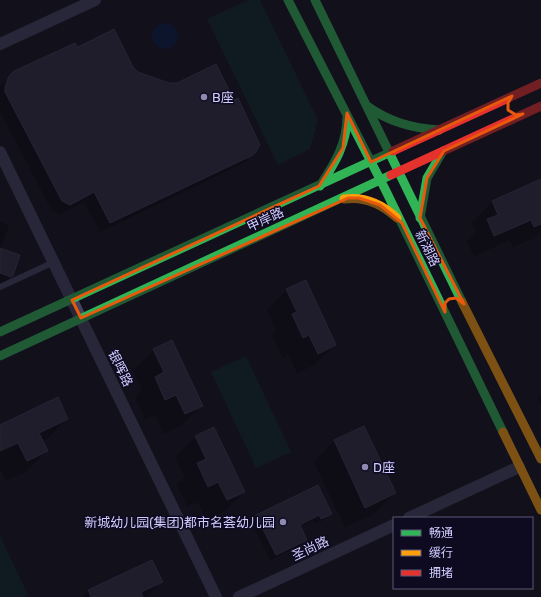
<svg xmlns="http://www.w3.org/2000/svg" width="541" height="597" font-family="Rubik,'Noto Sans SC',sans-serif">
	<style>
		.green { fill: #0f2828 }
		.water { fill: #061b3e }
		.shadow { fill: #0007 }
		.building { fill: #302e3f; stroke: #3d3a51 }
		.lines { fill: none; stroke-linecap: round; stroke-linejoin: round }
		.lane { stroke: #44445e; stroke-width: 6 }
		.street { stroke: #44445e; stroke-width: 12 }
		.fast { stroke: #30b455; stroke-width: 9 }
		.slow { stroke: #ff9f0a; stroke-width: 9 }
		.jam { stroke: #e5322d; stroke-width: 9 }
		.marked { fill: none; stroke: #e8590c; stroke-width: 3; stroke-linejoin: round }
		.poi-dot { fill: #8e8ab0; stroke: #0e0b21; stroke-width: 1.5 }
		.labels { text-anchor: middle; stroke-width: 3; stroke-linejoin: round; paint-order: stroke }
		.poi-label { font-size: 13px; fill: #d0ccff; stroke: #0e0b21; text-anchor: start }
		.street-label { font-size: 13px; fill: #d0ccff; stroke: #0e0b21 }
	</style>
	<rect width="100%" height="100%" fill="#12101c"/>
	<!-- green -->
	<path class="green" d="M248,0H260L318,120L310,149L278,165L207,19Z
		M246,356L291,452L256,468L211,372Z
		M0,536L28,595L24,597H0Z"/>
	<!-- water -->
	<path class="water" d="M152 36a13 13 0 1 1 26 0a13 13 0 1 1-26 0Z"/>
	<!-- shadow -->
	<path class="shadow" d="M77,49L132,67L138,73L255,152L242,164L100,232L84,202L60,214L52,211L0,111V86L10,76Z
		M541,180V230L532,239L513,247L510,240L474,256L467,241L476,232L472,222L493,202Z
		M0,222L9,225L0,249L12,275L0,288Z
		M287,290L335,345L314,365L297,373L289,355L283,358L272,336L276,331L267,310Z
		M154,350L201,405L181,426L164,434L155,415L145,420L135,398L142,390L133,370Z
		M541,395V405L538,398Z
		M67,419L47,439L42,441L47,451L26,472L6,481L0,469V426Z
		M364,428L394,493L374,514L345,527L314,462L334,441Z
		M196,437L244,492L223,512L206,520L198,502L187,506L177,484L184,477L175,457Z
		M331,513L325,519L315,524L313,520L300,527L306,540L300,545L270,560L251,521L257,516Z
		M152,561L162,581L146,597H83L88,591Z"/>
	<!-- building -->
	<path class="building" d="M114,29L133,67L138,72L169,83H177L216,64L234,100L238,98L260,145L256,152L253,155L110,223L94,192L70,205L62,201L5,92V87L9,76L14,71L75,43L78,47Z
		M541,179V224L534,227L531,220L494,236L487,219L498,215L492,201Z
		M0,248L20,255L13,276L11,277L0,273Z
		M306,280L336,345L318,354L309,335L303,338L292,314L297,312L286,289Z
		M172,340L203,406L185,414L176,395L165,400L155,377L164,372L153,349Z
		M58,397L68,419L39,433L48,451L27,461L18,443L0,451V425Z
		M364,426L396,493L365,508L334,440Z
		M214,427L245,492L227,500L218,482L208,487L197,463L206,459L195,436Z
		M318,485L332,514L321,519L319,515L300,525L307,540L276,555L256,515Z
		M152,560L163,582L141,592L143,597H91L88,590Z"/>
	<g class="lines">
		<!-- lane -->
		<path class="lane" d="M0,287L54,262"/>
		<!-- street -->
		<path class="street" d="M0,44L95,0
			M0,152L216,597
			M409,518L519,467
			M239,597L394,525"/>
		<!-- fast -->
		<path class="fast" d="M288,0L385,189L503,432
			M315,0L462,302
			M367,106C389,122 412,128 439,130
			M320,186C335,163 347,144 347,116
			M420,218L427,178L443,151
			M0,332L393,151
			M0,356L391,175"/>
		<!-- slow -->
		<path class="slow" d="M344,199C365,196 382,204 397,218
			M462,302L541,459
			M503,432L541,510"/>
		<!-- jam -->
		<path class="jam" d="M393,151L541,83
			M391,175L541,106"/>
	</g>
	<!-- marked area -->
	<path d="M0 0H541V597H0ZM512,96L508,103V110L516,115L523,114L444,151L427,178L420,218L464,304L456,298L449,299L445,303V312L402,223L380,205L359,198H348L81,318L72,300L319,186L343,148L347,113L371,162Z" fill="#12101c" fill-opacity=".55" fill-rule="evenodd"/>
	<path class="marked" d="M512,96L508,103V110L516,115L523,114L444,151L427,178L420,218L464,304L456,298L449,299L445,303V312L402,223L380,205L359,198H348L81,318L72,300L319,186L343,148L347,113L371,162Z"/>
	<!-- markers -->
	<g class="poi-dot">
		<circle cx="204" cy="97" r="4"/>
		<circle cx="365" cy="467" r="4"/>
		<circle cx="283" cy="522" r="4"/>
	</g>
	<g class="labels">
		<!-- poi labels -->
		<g class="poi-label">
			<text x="212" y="102">B座</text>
			<text x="373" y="472">D座</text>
			<text x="275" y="527" text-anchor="end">新城幼儿园(集团)都市名荟幼儿园</text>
		</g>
		<!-- street labels -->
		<g class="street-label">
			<text transform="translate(265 219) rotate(-25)" y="5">甲岸路</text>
			<text transform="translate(428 248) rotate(64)" y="5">新湖路</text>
			<text transform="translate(121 368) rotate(64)" y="5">银晖路</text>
			<text transform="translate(310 548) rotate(-25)" y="5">圣尚路</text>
		</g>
	</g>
	<!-- legend -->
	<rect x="393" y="517" width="140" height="72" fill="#0e0b21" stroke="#5c587a"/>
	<rect x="401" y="530" width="20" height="6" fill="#30b455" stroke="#5c587a"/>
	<text x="429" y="537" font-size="12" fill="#d0ccff">畅通</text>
	<rect x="401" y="550" width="20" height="6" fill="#ff9f0a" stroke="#5c587a"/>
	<text x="429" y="557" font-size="12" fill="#d0ccff">缓行</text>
	<rect x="401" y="570" width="20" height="6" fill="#e5322d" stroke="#5c587a"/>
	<text x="429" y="577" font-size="12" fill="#d0ccff">拥堵</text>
</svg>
